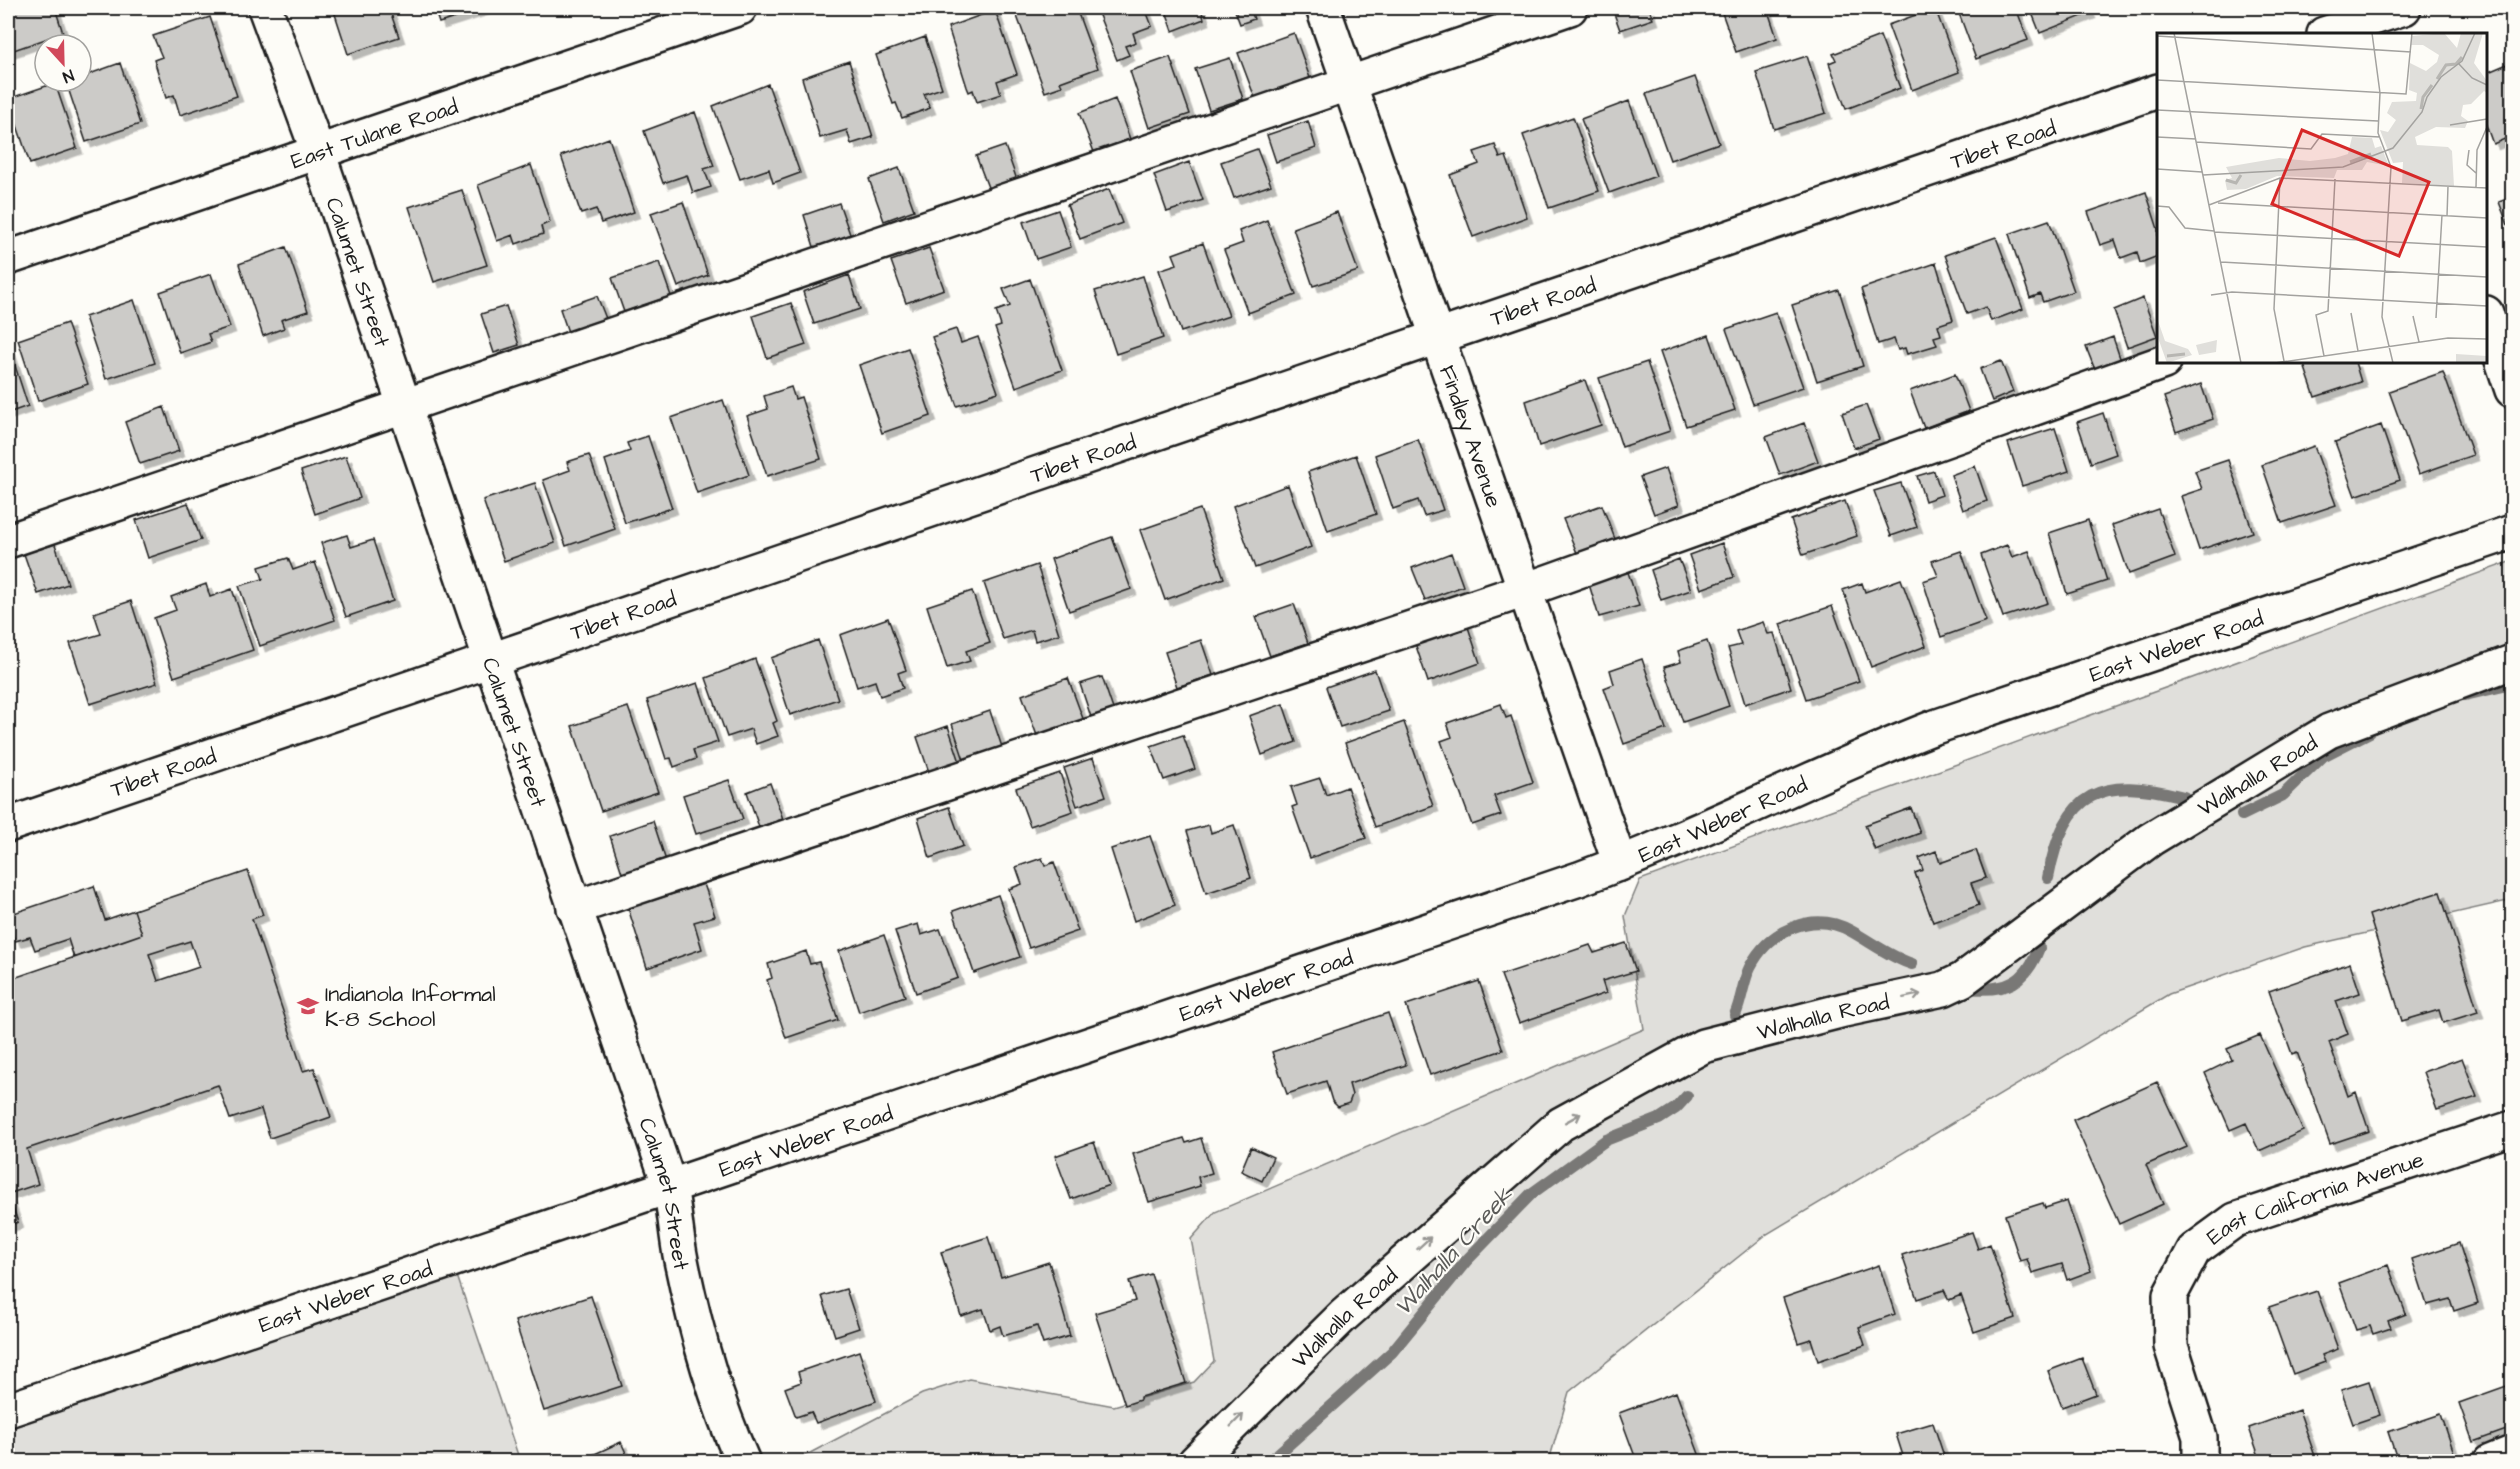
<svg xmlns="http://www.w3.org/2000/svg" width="2520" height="1469" font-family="'Architects Daughter',sans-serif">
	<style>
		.green { fill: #e0dfdb; stroke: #7e7e7c; stroke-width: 1.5; fill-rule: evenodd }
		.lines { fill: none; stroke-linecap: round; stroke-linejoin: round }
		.stream { stroke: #797876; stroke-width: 12 }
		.building { fill: #cccbc8; stroke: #1c1c1c; stroke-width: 1.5; fill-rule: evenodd; filter: url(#shadow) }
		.minor-casing { stroke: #1c1c1c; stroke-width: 38 }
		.minor { stroke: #fdfcf7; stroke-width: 33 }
		.oneway { stroke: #989794 }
		.labels { text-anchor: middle; stroke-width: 4.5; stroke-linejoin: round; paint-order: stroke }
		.street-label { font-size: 22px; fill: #1c1c1c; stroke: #fdfcf7 }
		.poi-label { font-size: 22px; fill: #1c1c1c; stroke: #fdfcf7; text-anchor: start }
		.water-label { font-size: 24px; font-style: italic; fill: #5a5a58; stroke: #fdfcf7 }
		.inset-river { fill: none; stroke: #b7b6b2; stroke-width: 3 }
		.inset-road { fill: none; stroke: #a3a29f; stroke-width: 1.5 }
		.view { fill: #d62828; fill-opacity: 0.15; stroke: #d62828; stroke-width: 3 }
		.inset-edge { fill: none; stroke: #1c1c1c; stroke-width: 3 }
	</style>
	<defs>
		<filter id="shadow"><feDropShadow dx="5.5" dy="5.5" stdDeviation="0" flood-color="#0004"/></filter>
	</defs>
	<rect width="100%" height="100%" fill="#fdfcf7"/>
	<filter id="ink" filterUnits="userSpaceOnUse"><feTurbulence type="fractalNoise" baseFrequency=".0167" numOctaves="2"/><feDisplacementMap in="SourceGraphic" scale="12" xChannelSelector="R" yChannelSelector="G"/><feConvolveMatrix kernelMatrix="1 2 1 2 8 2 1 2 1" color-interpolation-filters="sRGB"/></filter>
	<g filter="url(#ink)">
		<!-- green -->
		<path class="green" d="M2512,561V900L2305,947L2169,994L1767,1234L1569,1392L1551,1454L1554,1461L793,1462L922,1394L969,1379L1114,1406L1194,1382L1214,1361L1191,1239L1215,1212L1644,1029L1625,916L1640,880ZM1911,808L1920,833L1874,850L1866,825ZM1976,850L1986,877L1971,883L1933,922L1915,873L1923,870L1936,852L1940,863Z
			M452,1261L520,1461H8V1410Z"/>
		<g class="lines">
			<!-- stream -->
			<path class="stream" d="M2465,695L2512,684
				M2242,815L2283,795L2323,756L2370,732
				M2048,878C2065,789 2101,776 2184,797
				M1969,988C2006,992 2026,983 2039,948
				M1735,1015C1742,999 1743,981 1750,967C1769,930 1813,910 1851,931C1871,942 1890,957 1912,964
				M1269,1462L1392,1352L1467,1260L1531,1194L1606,1140L1659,1119L1676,1108L1687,1096"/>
		</g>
		<!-- building -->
		<path class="building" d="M8,8H55L63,33L8,52Z
			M333,8H389L399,37L348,54Z
			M434,8H487L439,23Z
			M1014,8H1076L1098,68L1060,82L1062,86L1045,92Z
			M1096,8H1145L1152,26L1133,33L1136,42L1125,46L1129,55L1117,60Z
			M1165,8H1201L1204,19L1173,31Z
			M1234,8H1250L1254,19L1240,24Z
			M1612,8H1649L1653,19L1620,30Z
			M1729,8H1767L1777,38L1736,52L1721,10Z
			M1935,8L1959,72L1912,90L1888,25Z
			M1957,8H2016L2028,40L1976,59Z
			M2030,8H2087L2090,13L2040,33Z
			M995,10L1017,74L997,81L1001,94L977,102L973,90L969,92L967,87L948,27Z
			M210,17L237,96L180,115L174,95L166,98L154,60L162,57L153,36Z
			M1294,33L1310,78L1255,98L1238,53Z
			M1880,36L1900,88L1846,109L1829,63L1836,60L1833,54Z
			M925,37L942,88L924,94L930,108L902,118L896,103L893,104L876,55Z
			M1807,56L1826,113L1774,129L1756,72Z
			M1170,57L1190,114L1149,128L1130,71Z
			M1230,58L1243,99L1209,110L1195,69Z
			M849,61L873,137L851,144L847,130L820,138L802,78Z
			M2512,62V136L2493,144L2486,125V73Z
			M120,63L140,124L86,142L66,82L81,81V77Z
			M1695,77L1719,143L1670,160L1646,94Z
			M55,83L77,148L30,164L8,99Z
			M768,84L800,173L773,183L769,169L740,179L713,106Z
			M1115,99L1130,139L1094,152L1079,113Z
			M1629,101L1656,176L1609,193L1581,119Z
			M695,112L714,166L704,169L711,187L693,193L687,175L663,183L644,131Z
			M1573,117L1599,191L1549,208L1523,135Z
			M1308,121L1316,148L1276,162L1267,135Z
			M609,138L634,212L601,223L596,209L581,214L561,156Z
			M1495,145L1500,158L1506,156L1527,217L1473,237L1450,175L1479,164L1474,152Z
			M1005,146L1017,180L989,190L976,156Z
			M1257,149L1271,185L1234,198L1221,162Z
			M1189,162L1203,200L1167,212L1154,175Z
			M531,165L550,222L541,226L543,234L516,244L513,235L497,241L478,185Z
			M899,168L914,210L884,221L869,179Z
			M1109,189L1122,223L1080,239L1067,205Z
			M462,190L487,265L434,282L409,207Z
			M2146,192L2158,229V256L2140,263L2137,252L2121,258L2115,240L2100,245L2088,212Z
			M2512,197V233H2511L2499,202Z
			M683,202L708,275L678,287L651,213Z
			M839,203L851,237L815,250L804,215Z
			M1058,210L1071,247L1036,259L1023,222Z
			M1337,212L1358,271L1313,286L1293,228Z
			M1267,220L1296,295L1248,313L1224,250L1243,243L1239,231Z
			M2049,220L2074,291L2043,302L2040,294L2030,298L2009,234Z
			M1996,237L2023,309L1991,321L1986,307L1967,314L1945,255Z
			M1203,243L1229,316L1181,332L1159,270L1177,264L1173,254Z
			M286,247L308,311L281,320L284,328L263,336L239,264Z
			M929,248L944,289L906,303L891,261Z
			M659,262L671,296L624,312L612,278Z
			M1936,263L1953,320L1938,325L1941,335L1934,337L1937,345L1907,354L1905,348L1898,350L1894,339L1878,344L1861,289Z
			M211,274L230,327L208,334L211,342L180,353L160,292Z
			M849,275L860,309L814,324L803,292Z
			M1143,276L1163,338L1116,354L1095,291Z
			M1030,279L1062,370L1016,387L995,328L1001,326L996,311L1010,306L1003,289Z
			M1839,290L1863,366L1817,381L1792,305Z
			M597,296L607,321L569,335L560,309Z
			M2143,298L2157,336L2127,347L2114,310Z
			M134,300L155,363L106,379L85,317Z
			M791,303L806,345L767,358L753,316Z
			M506,306L519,345L494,353L481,314Z
			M1776,312L1803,387L1753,404L1726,329Z
			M67,323L88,384L38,401L18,340Z
			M956,329L961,343L978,337L998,392L957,406L932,337Z
			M1709,335L1735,410L1686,426L1660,352Z
			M2113,337L2124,370L2099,380L2086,347Z
			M8,344L28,406L8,413Z
			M908,348L931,416L882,433L859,365Z
			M2001,361L2013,392L1992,401L1980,369Z
			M1647,362L1670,431L1622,447L1599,378Z
			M2303,362H2355L2361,382L2315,397Z
			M2443,372L2473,455L2419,474L2389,391Z
			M1955,374L1969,411L1924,428L1910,391Z
			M1585,380L1601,425L1539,446L1526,401Z
			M2201,384L2213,419L2176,432L2164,397Z
			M791,387L795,399L801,397L821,459L767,476L747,416L768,409L764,396Z
			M723,400L749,475L697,493L671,418Z
			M1866,405L1879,439L1854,448L1842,413Z
			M164,407L179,451L140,464L125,422Z
			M2103,413L2116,454L2091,463L2077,422Z
			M1804,423L1818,461L1780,475L1766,437Z
			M2381,425L2400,480L2355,496L2335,442Z
			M2055,428L2069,471L2022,486L2008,443Z
			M648,436L672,508L625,523L605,460L630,451L627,443Z
			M1418,439L1443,510L1424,516L1418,500L1393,509L1375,455Z
			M2314,446L2336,505L2282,523L2262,465Z
			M589,455L615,529L566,546L543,480L570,470L567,462Z
			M1356,455L1376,514L1328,531L1308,472Z
			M346,456L360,498L315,514L301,471Z
			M2228,460L2253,532L2199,550L2181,496L2202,489L2195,471Z
			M1975,466L1987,501L1963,510L1951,475Z
			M1666,468L1679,505L1654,514L1640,477Z
			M1934,471L1942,495L1925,501L1917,476Z
			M535,483L555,543L504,561L483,500Z
			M1901,483L1917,527L1891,536L1874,491Z
			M1288,485L1311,547L1255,568L1233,506Z
			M1845,501L1857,536L1803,555L1791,520Z
			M188,503L201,540L148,558L136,520Z
			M1602,505L1615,539L1577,553L1563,519Z
			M1200,509L1224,578L1165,600L1140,530Z
			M2158,509L2175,557L2129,574L2112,525Z
			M2088,520L2107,581L2067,594L2049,533Z
			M347,535L351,547L373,540L393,601L346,617L321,543Z
			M1112,537L1131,589L1069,611L1051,559Z
			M1722,543L1734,577L1701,589L1689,555Z
			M55,544L68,584L38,594L24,554Z
			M2007,545L2012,557L2029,551L2048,603L2003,617L1981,555Z
			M1961,551L1986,621L1941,637L1923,581L1938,576L1932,561Z
			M1451,553L1463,586L1425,600L1412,568Z
			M288,558L293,570L315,562L335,620L260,646L239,586L263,579L259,567Z
			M1679,559L1691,590L1661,600L1651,570Z
			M1037,565L1059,634L1035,641L1032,630L1003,639L984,583Z
			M1627,569L1639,606L1599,617L1588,581Z
			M1901,579L1926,646L1871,667L1843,590L1862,583L1865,592Z
			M206,584L210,597L232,589L253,650L174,677L154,618L176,610L171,597Z
			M972,591L990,643L966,651L970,661L947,668L927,606Z
			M131,601L157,683L90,704L70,643L101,634L94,613Z
			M1294,604L1308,643L1270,656L1256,617Z
			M1832,606L1859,681L1806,699L1780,624Z
			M888,618L906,670L898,673L903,688L880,696L875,681L857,687L840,635Z
			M1466,621L1480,663L1428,682L1414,640Z
			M1763,622L1768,634L1774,633L1791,688L1745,704L1728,648L1741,645L1736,631Z
			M818,640L838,699L790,715L771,658Z
			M1201,640L1213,675L1177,687L1165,652Z
			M1707,641L1729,706L1683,722L1664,667L1681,662L1678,651Z
			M755,659L777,721L773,723L778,736L756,744L751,729L727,737L706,678Z
			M1642,659L1666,729L1624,744L1604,688L1614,684L1610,670Z
			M1375,670L1389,711L1340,727L1326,687Z
			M1102,677L1115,715L1093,723L1080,684Z
			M1068,678L1085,724L1039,741L1022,695Z
			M698,683L718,742L693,750L696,759L674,767L671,758L666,759L647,700Z
			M1283,704L1296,742L1262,755L1249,716Z
			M1501,704L1506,718L1511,716L1533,782L1494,796L1501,815L1472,825L1441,741L1452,737L1447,723Z
			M628,707L658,792L601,811L572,726Z
			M990,711L1003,750L965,763L952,724Z
			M1404,722L1433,806L1375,827L1345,743Z
			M948,726L961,765L930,775L917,737Z
			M1183,735L1195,769L1164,780L1151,746Z
			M1093,758L1106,796L1077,806L1064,768Z
			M1060,773L1073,811L1030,826L1016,788Z
			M1320,778L1326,795L1347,787L1366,838L1310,858L1292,807L1297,805L1291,787Z
			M729,780L743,819L696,834L683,795Z
			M770,783L783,819L759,827L747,792Z
			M949,807L963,846L930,858L918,818Z
			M1911,808L1920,833L1875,850L1865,825Z
			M653,821L667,864L624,879L610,836Z
			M1209,825L1211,833L1234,825L1251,878L1206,893L1187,831Z
			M1150,836L1175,905L1134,921L1111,849Z
			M1976,850L1986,878L1971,883L1979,905L1933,922L1915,873L1923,870L1919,858L1936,851L1940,863Z
			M1042,858L1045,866L1054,862L1078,931L1029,948L1009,889L1022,884L1016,867Z
			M248,871L263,915L252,919L303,1071L314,1068L331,1117L270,1138L261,1109L230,1119L218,1085L27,1149L38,1184L8,1194L18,1222L8,1226V1031L12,1030L8,1015V980L142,934L134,910ZM190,941L199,967L158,981L149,954Z
			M704,884L715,916L694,922L702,949L647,968L628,908Z
			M94,886L105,920L134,910L142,934L74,958L68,939L35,950L30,937L15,941L11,930H8V915Z
			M2440,892L2478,1012L2443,1023L2439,1010L2402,1021L2369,915Z
			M998,895L1020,957L974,973L953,911Z
			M918,924L921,935L940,929L958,978L916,993L895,931Z
			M884,935L905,996L859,1012L839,951Z
			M1626,943L1636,971L1602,981L1606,993L1519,1023L1501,975L1590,945L1594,953Z
			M806,951L810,964L819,962L838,1020L786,1038L767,980L772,978L768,964Z
			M2350,963L2360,993L2336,1001L2348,1034L2329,1042L2348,1096L2356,1092L2369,1131L2330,1144L2297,1052L2292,1054L2269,991Z
			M1479,981L1503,1050L1430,1075L1406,1005Z
			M1388,1013L1406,1065L1349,1084L1352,1095L1349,1103L1338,1107L1332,1101L1326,1081L1287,1094L1272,1052Z
			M2260,1035L2303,1131L2259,1151L2246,1123L2230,1130L2205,1073L2232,1060L2227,1049Z
			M2462,1058L2477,1097L2437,1110L2423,1072Z
			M2157,1082L2187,1147L2146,1165L2163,1204L2119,1224L2073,1120Z
			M1184,1138L1186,1143L1201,1138L1212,1173L1198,1177L1200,1186L1149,1202L1133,1154Z
			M1094,1142L1109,1185L1071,1199L1055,1156Z
			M1251,1147L1273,1157L1262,1181L1241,1171Z
			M2067,1201L2091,1271L2067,1280L2062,1264L2032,1273L2027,1259L2020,1261L2005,1215L2043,1203L2045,1208Z
			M1972,1232L1978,1249L1990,1244L2015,1318L1974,1332L1961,1295L1949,1300L1944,1290L1917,1299L1902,1255Z
			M988,1237L1001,1277L1049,1262L1070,1336L1043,1344L1037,1326L1003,1336L1000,1326L990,1330L983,1309L961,1316L941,1252Z
			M2459,1243L2478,1303L2454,1311L2450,1299L2427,1305L2412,1259Z
			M1879,1265L1895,1314L1859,1327L1865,1345L1818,1361L1811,1339L1798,1343L1783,1298Z
			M2388,1265L2406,1314L2388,1321L2391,1328L2373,1334L2370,1326L2356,1330L2339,1283Z
			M1151,1274L1186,1383L1140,1397V1400L1125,1405L1095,1313L1135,1301L1129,1281Z
			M846,1289L859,1328L835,1336L822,1296Z
			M2317,1291L2338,1349L2322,1355L2325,1362L2293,1374L2269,1307Z
			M591,1296L622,1386L544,1411L515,1321Z
			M859,1351L876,1401L816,1423L811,1412L796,1417L785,1388L801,1382L798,1372Z
			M2082,1358L2096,1394L2062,1407L2048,1371Z
			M2369,1381L2380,1415L2353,1424L2341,1390Z
			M2512,1384V1428L2473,1442L2459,1403Z
			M1676,1392L1702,1462H1637L1619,1413Z
			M2299,1410L2317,1462H2261L2249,1428Z
			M2441,1414L2455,1456L2438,1462H2398L2388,1432Z
			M1933,1423L1946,1462H1905L1896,1434Z
			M621,1442L630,1462H577Z"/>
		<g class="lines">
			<defs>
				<g id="minor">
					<path id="s1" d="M265,8L318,152L670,1187C675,1211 676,1236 681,1260C695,1329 714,1397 743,1462"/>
					<path id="s2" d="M1323,8L1620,864"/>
					<path d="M2324,34L2404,8"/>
					<path id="s3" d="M8,258L740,8"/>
					<path d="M2486,313L2512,390"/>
					<path d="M8,541L1570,8"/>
					<path id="s4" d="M8,825L2158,91"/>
					<path d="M574,908L1525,590L2164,362"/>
					<path id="s5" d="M8,1410L1579,879C1699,835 1812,775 1932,728L2512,532"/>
					<path id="s6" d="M1195,1462L1343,1316L1561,1124L1703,1046L1844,1010L1943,989L1962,980L2151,839L2329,731L2512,662"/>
					<path id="s7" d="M2200,1462V1437L2171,1346L2170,1295L2194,1250L2235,1220L2512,1128"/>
					<path d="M2490,1462L2512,1453"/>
				</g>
			</defs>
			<!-- minor casing -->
			<use href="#minor" class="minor-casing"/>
			<!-- minor -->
			<use href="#minor" class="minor"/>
		</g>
		<!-- one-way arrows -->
		<defs><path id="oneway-shaft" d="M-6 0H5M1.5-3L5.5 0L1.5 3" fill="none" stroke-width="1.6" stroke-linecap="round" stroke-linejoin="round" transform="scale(1.5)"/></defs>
		<g class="oneway">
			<use href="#oneway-shaft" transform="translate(1912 996) rotate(-12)"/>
			<use href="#oneway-shaft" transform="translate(1573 1118) rotate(-29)"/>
			<use href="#oneway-shaft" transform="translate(1424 1243) rotate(-42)"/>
			<use href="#oneway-shaft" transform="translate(1237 1420) rotate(-45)"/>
		</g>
	</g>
	<!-- icons -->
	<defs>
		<symbol id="school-bare" viewBox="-9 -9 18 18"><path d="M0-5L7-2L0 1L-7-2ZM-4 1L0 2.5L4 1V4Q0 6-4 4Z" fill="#d1495b" stroke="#fdfcf7" stroke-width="2.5" paint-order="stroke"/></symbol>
	</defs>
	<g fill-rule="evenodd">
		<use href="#school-bare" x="293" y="991" width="30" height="30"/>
	</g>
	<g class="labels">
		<!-- street labels -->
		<g class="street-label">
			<text dy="8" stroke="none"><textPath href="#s3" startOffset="387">East Tulane Road</textPath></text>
			<text dy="8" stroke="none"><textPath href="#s4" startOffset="2108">Tibet Road</textPath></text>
			<text dy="8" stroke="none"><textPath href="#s1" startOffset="280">Calumet Street</textPath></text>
			<text dy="8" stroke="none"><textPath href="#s4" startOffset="1622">Tibet Road</textPath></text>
			<text dy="8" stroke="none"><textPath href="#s2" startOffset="453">Findley Avenue</textPath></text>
			<text dy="8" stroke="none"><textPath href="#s4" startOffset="1136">Tibet Road</textPath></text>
			<text dy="8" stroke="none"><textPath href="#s4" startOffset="650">Tibet Road</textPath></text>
			<text dy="8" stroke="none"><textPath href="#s5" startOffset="2300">East Weber Road</textPath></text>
			<text dy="8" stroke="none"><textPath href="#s1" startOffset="766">Calumet Street</textPath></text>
			<text dy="8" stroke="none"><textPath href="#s4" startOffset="164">Tibet Road</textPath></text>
			<text dy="8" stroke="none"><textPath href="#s6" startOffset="1288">Walhalla Road</textPath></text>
			<text dy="8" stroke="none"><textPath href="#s5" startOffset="1814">East Weber Road</textPath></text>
			<text dy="8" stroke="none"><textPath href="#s5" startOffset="1328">East Weber Road</textPath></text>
			<text dy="8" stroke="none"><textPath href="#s6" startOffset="784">Walhalla Road</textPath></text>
			<text dy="8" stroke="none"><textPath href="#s5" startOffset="842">East Weber Road</textPath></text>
			<text dy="8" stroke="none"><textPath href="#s1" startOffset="1252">Calumet Street</textPath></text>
			<text dy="8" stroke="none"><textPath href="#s7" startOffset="356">East California Avenue</textPath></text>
			<text dy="8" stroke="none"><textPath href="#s5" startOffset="356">East Weber Road</textPath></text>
			<text dy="8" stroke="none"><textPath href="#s6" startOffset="208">Walhalla Road</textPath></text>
		</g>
		<!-- poi labels -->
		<g class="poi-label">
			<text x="325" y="1001">Indianola Informal<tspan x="325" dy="25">K-8 School</tspan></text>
		</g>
		<!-- water labels -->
		<g class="water-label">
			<text transform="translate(1453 1251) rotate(-48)" y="8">Walhalla Creek</text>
		</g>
	</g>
	<!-- overview -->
	<g transform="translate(2157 33)">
		<rect width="330" height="330" fill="#fdfcf7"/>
		<path d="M287,0L300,15L304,0H326L317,30L330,48V60L327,58L314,71L306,72L304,83L311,88L308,95L279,94L258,104L260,112L291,114L295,118L297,153L245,150L246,129L236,130L223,97L231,99L239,87L230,80L235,69L259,68L260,60L252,57L253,30L269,38L280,29L282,22L266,12H254L255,3ZM195,104L215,105L218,115L224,113L232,133L210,129L205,137H180L177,145L120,143L89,156L70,157L68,147L75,145L69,134L122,125L153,128L178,125L191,121ZM0,285L8,308L31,316L35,322L10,330L0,302ZM60,307L59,319L42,322L39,312ZM299,321L330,323V330H299Z" fill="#e0dfdb"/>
		<path class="inset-river" d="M280,46L289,32L299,31L305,24M264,76L266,64L275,52M193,129L214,121M69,147L79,150L84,142M10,323L28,321"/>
		<path class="inset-road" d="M17,0L84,330M215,0L223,60L221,100L234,134L225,284L236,330M0,3L254,19M302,31L315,45L330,52M0,47L249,61L255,0M0,77L221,88M293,92L330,86M0,104L39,106M39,109L154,116L165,101L223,104M312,117L310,132L319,140M0,136L45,139M46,142L186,134L236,115L265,79L270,64L284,44L305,28L318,0M123,145L117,276L127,328M319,154L320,117L330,94M61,170L330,185M52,172L123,145L330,155M0,173L12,174L28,195L57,198M290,183L291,153M57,199L330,214M64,229L330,244M54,262L75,259L330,273M194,280L201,318M256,283L262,309M279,285L285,182M167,323L159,282L171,278L178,146M118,330L291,305L330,306"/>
		<path class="view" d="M145,97L272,149L242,223L115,171Z"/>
		<rect width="330" height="330" class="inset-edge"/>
	</g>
	<!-- margin -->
	<rect width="2520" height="1469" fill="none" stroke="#fdfcf7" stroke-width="30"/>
	<rect x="15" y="15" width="2490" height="1439" fill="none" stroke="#1c1c1c" stroke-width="2" filter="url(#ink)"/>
	<!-- north arrow -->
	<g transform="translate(63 63) rotate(158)"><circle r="28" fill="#fdfcf7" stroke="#a3a29f" stroke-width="1.5"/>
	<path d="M0-4.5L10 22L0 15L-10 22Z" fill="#d1495b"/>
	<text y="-9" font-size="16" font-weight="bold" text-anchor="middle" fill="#1c1c1c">N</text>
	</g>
</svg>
